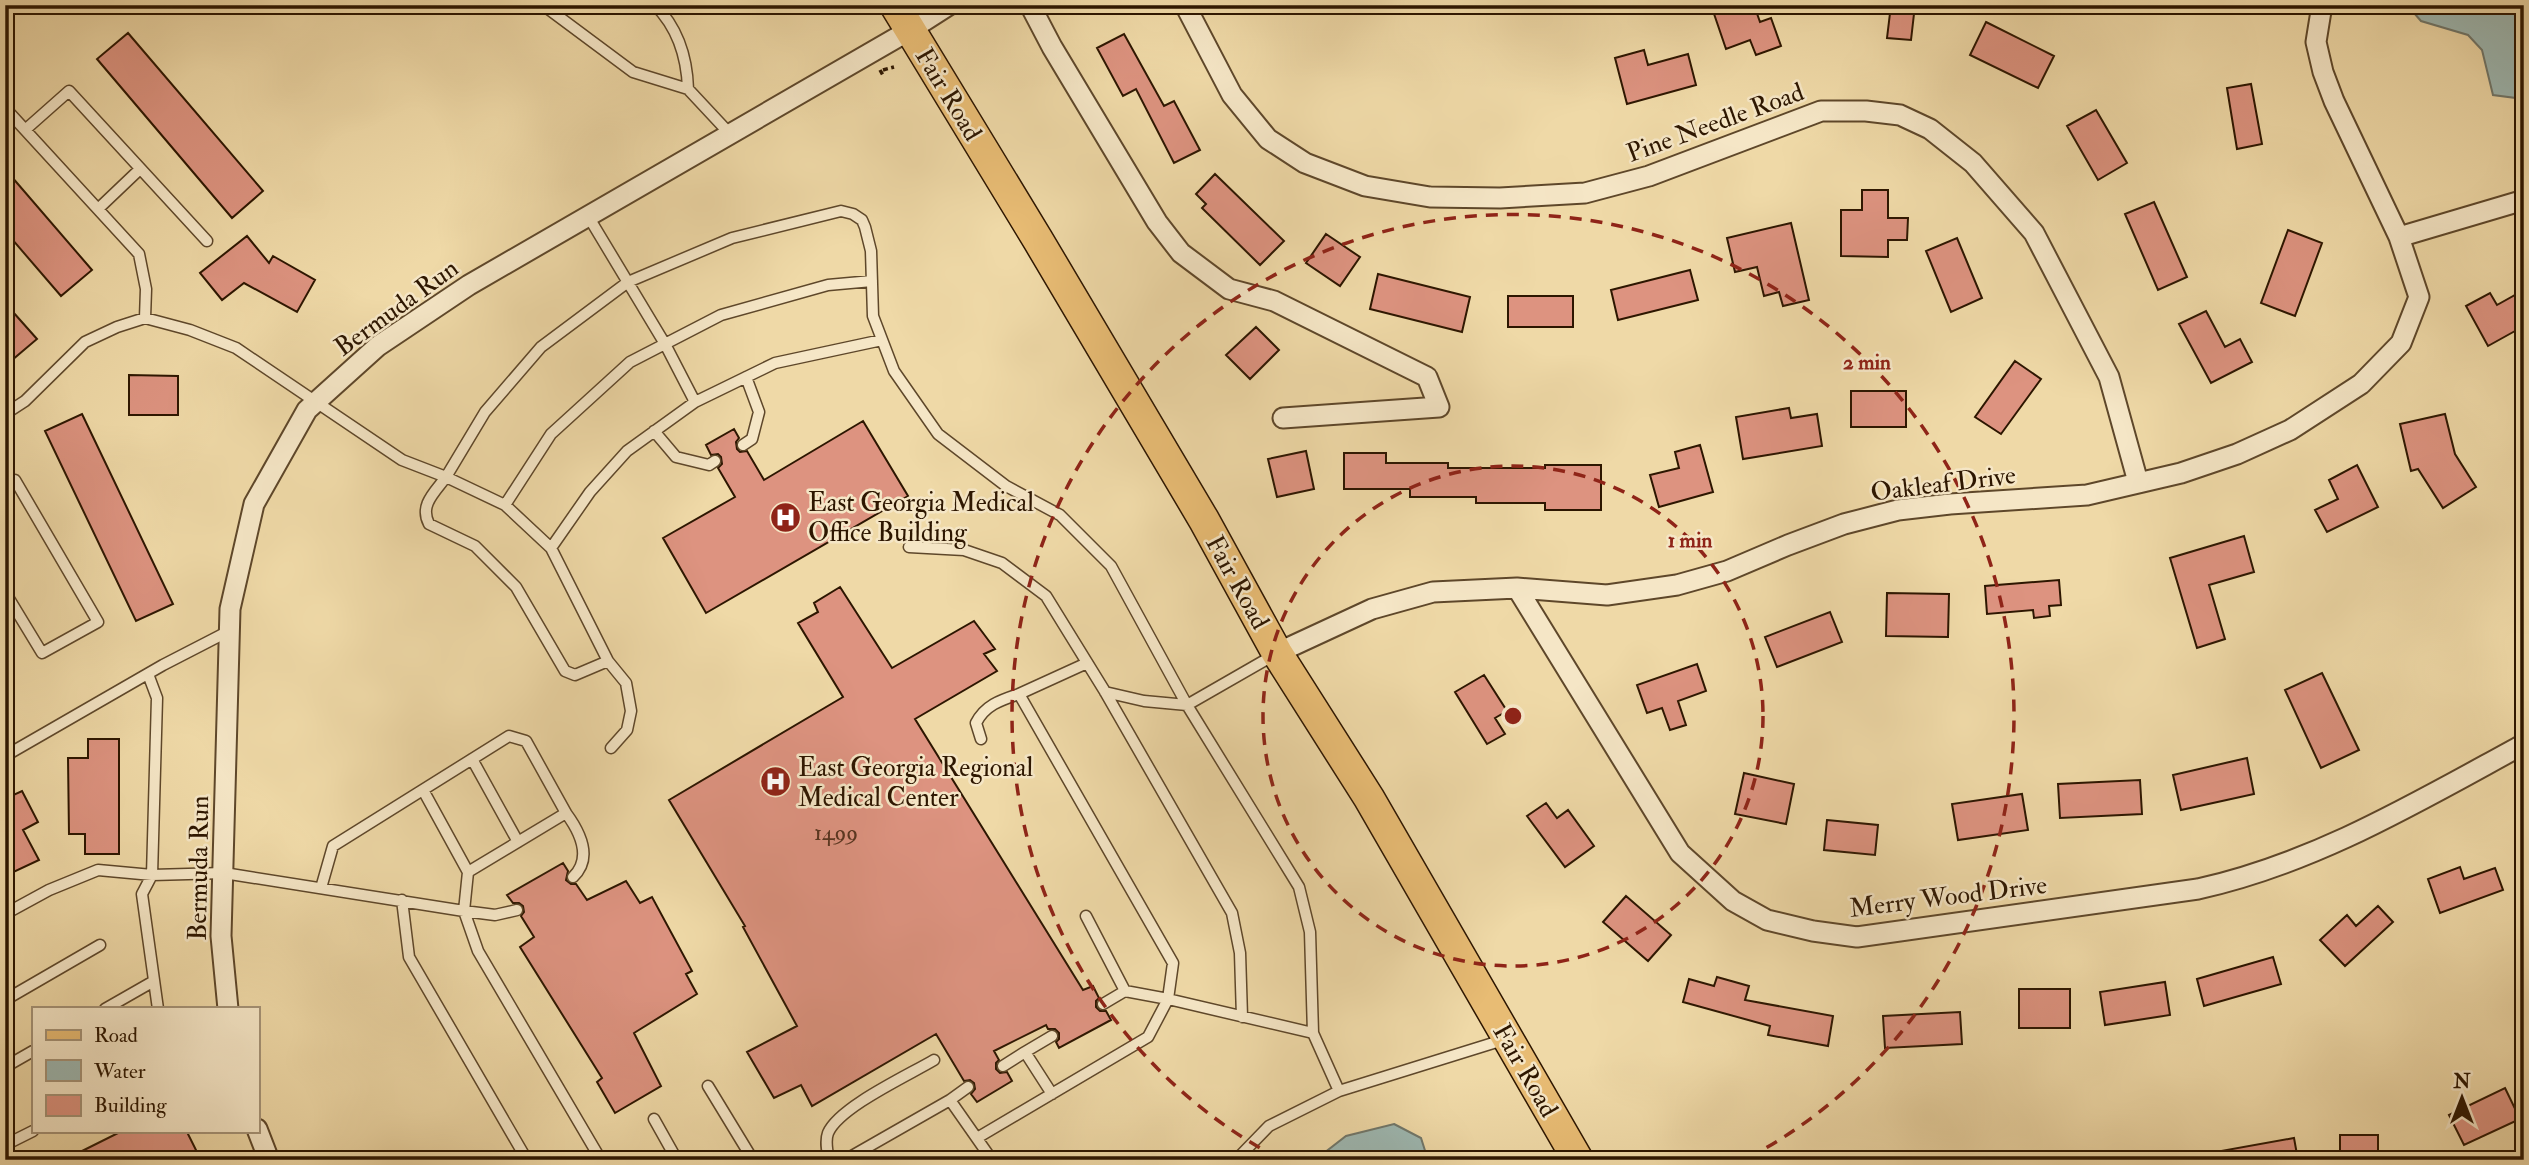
<svg xmlns="http://www.w3.org/2000/svg" width="2529" height="1165" font-family="'IM FELL Double Pica',serif">
	<style>
		.water { fill: #9db8b2; stroke: #70776b; stroke-width: 2 }
		.building { fill: #dd9380; stroke: #2d1600; stroke-width: 2 }
		.lines { fill: none; stroke-linecap: round; stroke-linejoin: round }
		.lane-casing { stroke: #5e472a; stroke-width: 13 }
		.street-casing { stroke: #5e472a; stroke-width: 23 }
		.primary-casing { stroke: #2d1600; stroke-width: 33 }
		.path { stroke: #2d1600; stroke-width: 3.5; stroke-dasharray: 5 3.5; stroke-linecap: butt }
		.lane { stroke: #f5e6c6; stroke-width: 10 }
		.street { stroke: #f5e6c6; stroke-width: 19 }
		.primary { stroke: #e8bc74; stroke-width: 30 }
		.ring { fill: none; stroke: #8f2418; stroke-width: 3.5; stroke-dasharray: 12 9 }
		.labels { text-anchor: middle; stroke-width: 5; stroke-linejoin: round; paint-order: stroke }
		.number-label { font-size: 23px; fill: #593520 }
		.street-label { font-size: 26px; fill: #2d1600; stroke: #f5e6c6 }
		.poi-label { font-size: 26px; fill: #2d1600; stroke: #f5e6c6; text-anchor: start }
		.centre { fill: #8f2418; stroke: #f5e6c6; stroke-width: 3.5 }
		.ring-label { font-size: 21px; text-anchor: middle; font-weight: bold; fill: #8f2418; stroke: #f5e6c6; stroke-width: 5; stroke-linejoin: round; paint-order: stroke }
	</style>
	<rect width="100%" height="100%" fill="#efd9a7"/>
	<filter id="stains"><feTurbulence type="fractalNoise" baseFrequency=".00286" numOctaves="4"/><feColorMatrix values="0 0 0 0 .2 0 0 0 0 .09 0 0 0 0 .02 0 0 0 .5 -.17"/></filter>
	<radialGradient id="worn" r=".72"><stop offset=".6" stop-color="#630" stop-opacity="0"/><stop offset="1" stop-color="#630" stop-opacity=".3"/></radialGradient>
	<!-- water -->
	<path class="water" d="M2407,5H2524V99L2493,95L2482,50L2468,35L2421,21Z
		M1394,1124L1421,1138L1428,1160H1315L1346,1136Z"/>
	<!-- building -->
	<path class="building" d="M1711,5H1754L1760,22L1771,18L1781,46L1756,55L1750,40L1726,49Z
		M1891,5H1915L1911,40L1887,38Z
		M1986,22L2054,56L2038,88L1970,55Z
		M128,33L263,191L232,218L97,59Z
		M1124,34L1164,106L1174,101L1200,150L1174,163L1136,89L1123,96L1097,48Z
		M1644,50L1648,65L1688,54L1696,85L1627,104L1615,58Z
		M2251,84L2262,144L2237,149L2227,88Z
		M2096,110L2127,163L2098,180L2067,126Z
		M5,169L92,270L61,296L5,231Z
		M1215,174L1284,241L1260,265L1202,208L1206,204L1196,194Z
		M1862,190H1888V218H1908L1907,240H1888V257L1841,256V210H1862Z
		M2154,202L2187,277L2158,290L2125,214Z
		M1791,223L1809,300L1783,306L1779,292L1764,296L1757,267L1735,272L1727,238Z
		M2288,230L2322,243L2295,316L2261,303Z
		M1326,234L1360,257L1340,286L1306,263Z
		M247,236L269,263L273,256L315,280L297,312L244,283L222,300L200,273Z
		M1957,238L1982,298L1951,312L1926,251Z
		M1690,270L1698,300L1618,320L1611,290Z
		M1378,274L1470,297L1462,332L1370,309Z
		M2524,290V326L2488,346L2466,306L2490,293L2497,305Z
		M1508,296H1573V327H1508Z
		M5,303L37,339L5,366Z
		M2206,311L2225,347L2240,339L2252,362L2211,383L2179,324Z
		M1256,327L1279,350L1250,379L1226,355Z
		M2015,361L2041,379L2001,434L1975,417Z
		M129,375L178,376V415H129Z
		M1851,391H1906V427H1851Z
		M1789,408L1791,418L1817,414L1822,446L1743,459L1736,417Z
		M82,414L173,604L136,621L45,431Z
		M2445,414L2455,454L2476,487L2443,508L2418,469L2411,471L2400,424Z
		M863,421L908,496L706,613L663,538L735,497L718,468L722,464L721,457L718,454L711,455L706,445L734,429L739,438L736,442L737,449L740,452L747,451L764,480Z
		M1700,445L1713,492L1659,507L1650,475L1679,468L1675,452Z
		M1306,451L1314,489L1277,497L1268,459Z
		M1344,453H1386V463H1448V468H1545V465H1601V510H1545V503H1476V497H1410V489H1344Z
		M2357,465L2378,507L2327,532L2315,510L2338,499L2329,480Z
		M2244,536L2254,572L2209,585L2225,639L2197,648L2170,558Z
		M2059,580L2061,605L2049,606L2050,616L2034,618L2033,610L1987,614L1985,586Z
		M840,587L892,668L974,621L995,649L984,654L997,671L915,719L1083,990L1093,986L1099,998L1096,1001V1007L1100,1011H1106L1111,1020L1059,1048L1056,1042L1059,1039V1033L1055,1029H1048L1046,1025L994,1051L999,1060L996,1063V1069L1000,1073L1007,1072L1012,1081L977,1102L971,1094L975,1089L974,1083L970,1080L964,1081L936,1034L812,1106L801,1085L774,1098L747,1052L797,1026L743,927L745,926L669,800L843,697L798,623L818,612L814,603Z
		M1887,593L1949,594L1948,637L1886,636Z
		M1830,612L1842,642L1777,667L1765,637Z
		M1697,664L1706,691L1678,701L1686,725L1670,730L1662,708L1647,713L1637,685Z
		M2322,673L2359,750L2321,768L2285,690Z
		M1484,675L1507,711L1495,718L1505,734L1487,744L1455,692Z
		M88,739H119V854H85V834H69L68,758H88Z
		M2247,758L2254,794L2181,810L2173,775Z
		M1744,773L1794,784L1786,824L1735,814Z
		M2140,780L2142,814L2060,818L2058,784Z
		M22,791L38,822L23,830L39,860L5,876V794L7,798Z
		M2022,794L2028,830L1958,840L1952,804Z
		M1546,803L1557,818L1568,810L1594,846L1565,867L1527,816Z
		M1827,820L1878,825L1875,855L1824,850Z
		M563,863L568,871L566,880L571,884H576L587,900L626,881L640,903L652,897L692,971L686,974L697,994L634,1033L661,1086L615,1113L597,1082L602,1078L520,947L534,937L521,916L524,912L523,906L519,903H513L507,895Z
		M2460,867L2464,879L2495,868L2503,890L2440,913L2428,879Z
		M1626,896L1671,935L1648,961L1603,922Z
		M2378,906L2393,922L2345,966L2320,940L2347,915L2356,926Z
		M2273,957L2281,984L2204,1006L2197,979Z
		M1717,977L1749,986L1745,1000L1833,1016L1828,1046L1768,1035L1770,1026L1683,1002L1689,979L1714,986Z
		M2165,982L2170,1015L2105,1025L2100,992Z
		M2019,989H2070V1028H2019Z
		M1960,1012L1962,1044L1885,1048L1883,1016Z
		M2505,1088L2520,1119L2464,1145L2449,1115Z
		M120,1132H187L198,1154L186,1160H64Z
		M2340,1135H2378V1160H2340Z
		M2294,1138L2298,1160H2222L2221,1151Z"/>
	<g class="lines">
		<defs>
			<path id="lane" d="M543,5L633,72L688,89L730,134
				M655,5C678,28 687,57 688,89
				M5,108L139,254L146,289L145,318
				M25,130L69,91L207,241
				M98,209L140,169
				M588,216L665,344L695,402L775,363L882,340
				M5,414L25,401L85,342L117,327L145,318L190,330L236,348L402,460L446,477L485,412L541,347L628,282L732,238L841,211L853,214L862,220L865,227L871,251L873,316L894,371L938,434L1006,486L1060,515L1111,566L1187,705L1144,701L1105,692
				M654,431L676,457L709,465L715,461
				M743,445L752,439L759,412L746,377
				M5,486L15,480L98,622L42,653L5,592
				M505,505L551,548L590,492L627,451L695,402
				M909,547L964,550L1002,563L1046,596L1104,690L1232,913L1240,953L1242,1017
				M551,548L608,661L575,675L565,671L516,587L475,546L429,524C419,505 435,492 446,477L505,505L551,434L630,362L721,315L828,285L872,281
				M1274,655L1187,705L1299,887L1310,932L1313,1033L1339,1091
				M608,661L626,683L631,711L627,730L611,748
				M148,674L157,698L152,875L142,894L158,1009
				M981,739L976,723C985,705 1001,700 1019,694
				M5,756L163,665L229,631
				M472,759L518,842
				M423,790L468,872
				M566,813C580,832 593,858 573,877
				M321,888L333,846L509,736L526,741L566,813L468,872L464,911L495,915L517,910
				M402,900L409,957L527,1160
				M5,914L49,890L98,870L152,875L224,873L464,911L478,951L601,1160
				M1086,916L1125,991L1168,999L1173,963L1019,694L1087,663
				M5,1000L100,945
				M1103,1004L1125,991
				M105,1009L154,981
				M1003,1066L1025,1052
				M5,1067L33,1051
				M708,1086L753,1160
				M1052,1094L1025,1052L1052,1036
				M950,1100L968,1087
				M654,1119L677,1160
				M977,1138L1148,1037L1168,999L1313,1033
				M5,1145L33,1131
				M829,1160C827,1151 825,1141 828,1133C839,1107 909,1075 934,1060
				M845,1160L950,1100L992,1160
				M1236,1160L1269,1126L1339,1091L1503,1040"/>
			<path id="street" d="M1030,5L1052,47L1157,222L1181,253L1229,289L1274,301L1427,377L1439,407L1283,418
				M1185,5L1232,95L1268,139L1305,163L1365,186L1430,197L1500,198L1585,193L1649,176L1821,111H1866L1900,115L1930,129L1973,163L2034,233L2109,377L2138,482
				M2399,237L2524,200
				M1517,588L1680,853L1733,901L1767,920L1813,931L1857,937L2198,889C2316,863 2419,801 2524,744
				M1277,653L1372,609L1433,592L1517,588L1607,595L1677,585L1727,571L1788,545L1844,524L1898,510L1950,504L2087,495L2181,473L2237,454L2290,430L2361,384L2401,343L2419,297L2399,237L2334,101L2323,72L2316,42L2321,11L2325,5
				M228,1009L221,936L230,609L254,504L307,410L378,346L469,285L910,30L949,5
				M257,1129L269,1160"/>
			<path id="primary" d="M895,5L1038,240L1204,520L1277,653L1369,798L1578,1160"/>
		</defs>
		<!-- lane casing -->
		<use href="#lane" class="lane-casing"/>
		<!-- street casing -->
		<use href="#street" class="street-casing"/>
		<!-- primary casing -->
		<use href="#primary" class="primary-casing"/>
		<!-- path -->
		<path class="path" d="M880,70L884,77
			M883,70L894,67"/>
		<!-- lane -->
		<use href="#lane" class="lane"/>
		<!-- street -->
		<use href="#street" class="street"/>
		<!-- primary -->
		<use href="#primary" class="primary"/>
	</g>
	<!-- distance rings -->
	<g class="ring">
		<circle cx="1513" cy="716" r="250"/>
		<path d="M1278 1158A501 501 0 1 1 1748 1158"/>
	</g>
	<!-- icons -->
	<defs>
		<symbol id="hospital-disc" viewBox="-11 -11 22 22"><circle r="9.5" fill="#8f2418" stroke="#f5e6c6"/><path d="M-5-5h3v3.5h4V-5h3V5h-3V1.5h-4V5h-3Z" fill="#fff"/></symbol>
	</defs>
	<g fill-rule="evenodd">
		<use href="#hospital-disc" x="768" y="500" width="35" height="35"/>
		<use href="#hospital-disc" x="758" y="764" width="35" height="35"/>
	</g>
	<g class="labels">
		<!-- number labels -->
		<g class="number-label">
			<text x="836" y="840">1499</text>
		</g>
		<!-- street labels -->
		<g class="street-label">
			<text transform="translate(949 94) rotate(59)" y="9">Fair Road</text>
			<text transform="translate(1715 122) rotate(-20)" y="9">Pine Needle Road</text>
			<text transform="translate(396 307) rotate(-36)" y="9">Bermuda Run</text>
			<text transform="translate(1943 483) rotate(-7)" y="9">Oakleaf Drive</text>
			<text transform="translate(1238 582) rotate(61)" y="9">Fair Road</text>
			<text transform="translate(198 868) rotate(-89)" y="9">Bermuda Run</text>
			<text transform="translate(1948 896) rotate(-7)" y="9">Merry Wood Drive</text>
			<text transform="translate(1526 1070) rotate(60)" y="9">Fair Road</text>
		</g>
		<!-- poi labels -->
		<g class="poi-label">
			<text x="808" y="511">East Georgia Medical<tspan x="808" dy="30">Office Building</tspan></text>
			<text x="798" y="776">East Georgia Regional<tspan x="798" dy="30">Medical Center</tspan></text>
		</g>
	</g>
	<circle cx="1513" cy="716" r="10" class="centre"/>
	<g class="ring-label">
		<text x="1867" y="369">2 min</text>
		<text x="1690" y="547">1 min</text>
	</g>
	<!-- margin -->
	<rect width="2529" height="1165" fill="none" stroke="#efd9a7" stroke-width="28"/>
	<rect x="7" y="7" width="2515" height="1151" fill="none" stroke="#2d1600" stroke-width="3.5"/>
	<rect x="14" y="14" width="2501" height="1137" fill="none" stroke="#2d1600" stroke-width="2"/>
	<!-- legend -->
	<rect x="32" y="1007" width="228" height="126" fill="#f5e6c6" stroke="#a59377" stroke-width="2"/>
	<rect x="46" y="1030" width="35" height="10" fill="#e8bc74" stroke="#a59377" stroke-width="2"/>
	<text x="94" y="1042" font-size="21" fill="#2d1600">Road</text>
	<rect x="46" y="1060" width="35" height="21" fill="#9db8b2" stroke="#a59377" stroke-width="2"/>
	<text x="94" y="1078" font-size="21" fill="#2d1600">Water</text>
	<rect x="46" y="1095" width="35" height="21" fill="#dd9380" stroke="#a59377" stroke-width="2"/>
	<text x="94" y="1112" font-size="21" fill="#2d1600">Building</text>
	<!-- north arrow -->
	<g transform="translate(2462 1098)" stroke="#f5e6c6" stroke-width="5" paint-order="stroke">
	<path d="M0-5L12 26L0 18L-12 26Z" fill="#2d1600"/>
	<text y="-10" font-size="19" font-weight="bold" text-anchor="middle" fill="#2d1600">N</text>
	</g>
	<rect width="100%" height="100%" filter="url(#stains)"/>
	<rect width="100%" height="100%" fill="url(#worn)"/>
</svg>
